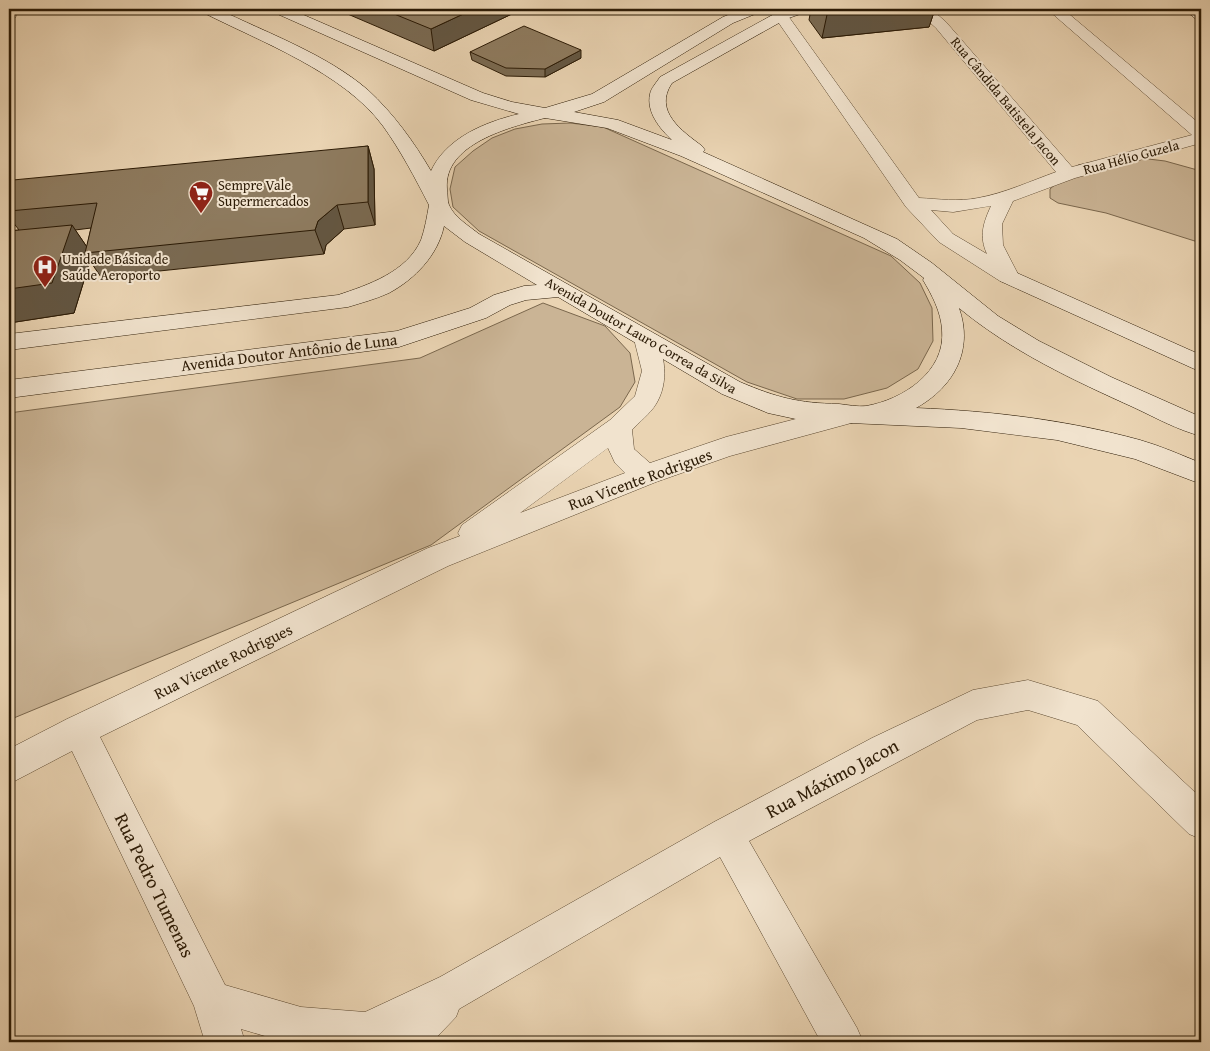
<svg xmlns="http://www.w3.org/2000/svg" width="1210" height="1051" font-family="'Gentium Book Plus',serif">
	<style>
		.green { fill: #cab495; stroke: #7a674d }
		.lines { fill: none; stroke-linecap: round; stroke-linejoin: round }
		.street-casing { stroke: #5b4830; stroke-width: 1 }
		.secondary-casing { stroke: #2b1a05; stroke-width: 1 }
		.street { fill: #f1e3ce; fill-rule: evenodd }
		.secondary { fill: #f1e3ce; fill-rule: evenodd }
		.wall { fill: #7a6a52; stroke: #2b1a05; fill-rule: evenodd }
		.shaded-wall { fill: #635642; stroke: #2b1a05 }
		.building { fill: #8e7b5f; stroke: #2b1a05 }
		.labels { text-anchor: middle; stroke-width: 4; stroke-linejoin: round; paint-order: stroke }
		.far-street-label { font-size: 14px; fill: #2b1a05; stroke: #f1e3ce }
		.far-poi-label { font-size: 14px; fill: #2b1a05; stroke: #f1e3ce; text-anchor: start }
		.street-label { font-size: 16px; fill: #2b1a05; stroke: #f1e3ce }
		.near-street-label { font-size: 19px; fill: #2b1a05; stroke: #f1e3ce }
	</style>
	<rect width="100%" height="100%" fill="#ead4b3"/>
	<filter id="stains"><feTurbulence type="fractalNoise" baseFrequency=".004" numOctaves="4"/><feColorMatrix values="0 0 0 0 .2 0 0 0 0 .09 0 0 0 0 .02 0 0 0 .5 -.17"/></filter>
	<radialGradient id="worn" r=".72"><stop offset=".6" stop-color="#630" stop-opacity="0"/><stop offset="1" stop-color="#630" stop-opacity=".3"/></radialGradient>
	<!-- green -->
	<path class="green" d="M570,123L603,127L891,256L920,283L932,308L933,341L918,369L887,388L844,399H797L747,382L479,231L453,207L450,189L455,167L473,151L492,138L515,129L542,124Z
		M1132,157L1165,161L1201,171V243L1106,213L1058,203L1050,198V189L1078,165L1102,160Z
		M543,303L605,326L630,353L635,382L620,407L431,545L9,720V413L420,358Z"/>
	<g class="lines">
		<defs>
			<path id="street" d="M9,9H21L14,19L9,20Z
				M915,9H931L946,22L1072,167L1192,135L1047,9H1063L1201,125V143L1075,178L1013,201L1002,224L1003,245L1019,276L1016,281L1008,283L1000,281L939,242L906,207L774,16L776,13H786L919,198C939,199 958,202 978,198C1005,193 1031,181 1056,172L936,28ZM991,206C983,223 979,237 987,254L953,234L931,210L953,212Z
				M1184,9H1200L1201,20L1196,19Z
				M645,331L653,333C666,354 669,383 656,404C650,414 639,422 632,430L634,449L650,463L726,437L846,406L855,408L858,415L855,422L730,456L656,482L448,566L100,737L225,985L301,1007L365,1012L440,977L714,822L872,738L973,690L1028,680L1098,701L1201,798V839L1189,834L1077,725L1028,710L977,720L749,841L857,1028L863,1042H821L720,857L459,1009L456,1017L432,1042H285L241,1029L245,1042H205L194,1006L72,751L9,784V749L67,719L428,548L460,536L458,533L462,525L610,420L635,396L642,371L634,339L637,333ZM608,448L615,463L625,473L520,513Z"/>
			<path id="secondary" d="M200,9H218C267,33 326,54 368,90C393,113 414,142 431,171C446,138 485,122 519,114L471,100L273,12L271,9H290L483,93L512,102L545,108L592,94L723,17L743,9H762L760,12L733,23L604,102L574,112L618,120L672,140C660,129 646,112 650,94C651,88 657,82 660,77L776,13L788,9H808L806,12L786,19L672,83C653,111 682,131 702,146L705,150L703,152L897,239L932,263L998,316L1039,341L1111,377L1201,417V436C1178,430 1156,418 1135,408C1073,380 1011,351 959,308C974,350 954,387 916,408C992,411 1067,420 1140,440C1161,446 1181,455 1201,463V484L1135,459L1057,440L961,428L805,421L768,413L722,394L558,297L526,300L510,305L486,318L399,347L9,398V380L397,331L470,308L494,295L524,286L537,285L465,242L444,226C438,255 415,279 389,293C376,299 361,303 348,307L9,350V334L338,295C368,285 407,272 421,240C425,229 427,216 429,205C415,178 401,151 383,126C343,72 261,42 202,12ZM545,118L607,128L681,156L864,238L900,260L924,278L923,280C932,295 941,312 942,330C946,372 902,400 866,406C858,407 848,405 839,404C798,403 778,398 740,382L479,234C469,226 454,217 449,205C447,200 448,194 447,189C443,144 510,127 545,118Z
				M1008,269L1201,355V372L1000,281L997,276L1000,271Z"/>
		</defs>
		<!-- street casing -->
		<use href="#street" class="street-casing"/>
		<!-- secondary casing -->
		<use href="#secondary" class="secondary-casing"/>
		<!-- street -->
		<use href="#street" class="street"/>
		<!-- secondary -->
		<use href="#secondary" class="secondary"/>
	</g>
	<!-- wall -->
	<path class="wall" d="M336,9H516V12L434,51Z
		M811,9H935L929,27L822,38L809,20Z
		M470,52L581,58L545,77L506,76L472,60Z
		M368,146L374,169L375,225L344,229L326,245L324,254L101,277L90,261L74,313L9,323V231L19,230L9,217V194ZM91,228L87,247L75,230Z"/>
	<!-- shaded-wall -->
	<path class="shaded-wall" d="M474,9H516V12L434,51L431,29Z
		M841,9H935L929,27L822,38L828,10Z
		M581,50V58L545,77V69Z
		M368,146L374,169L375,225L368,202Z
		M337,205L344,229L326,245L324,254L315,230L318,221Z
		M72,225L91,253H85L90,261L74,313L9,323V289Z"/>
	<!-- building -->
	<path class="building" d="M382,9H474L431,29Z
		M828,9H841L828,10Z
		M524,26L581,50L545,69L506,68L470,52Z
		M368,146V202L337,205L318,221L315,230L85,253L97,203L9,211V194L13,180Z
		M72,225L52,283L9,289V231Z"/>
	<!-- icons -->
	<defs>
		<symbol id="supermarket-pin" viewBox="-11 -11 22 30"><path d="M0 17L-7.5 6A9.5 9.5 0 1 1 7.5 6Z" fill="#8f2418" stroke="#f1e3ce"/><path d="M-6-5.5h2.5l.6 2H6L4.5 2H-2.5L-4.4-4H-6ZM-1.5 3.2a1.3 1.3 0 1 0 .1 0ZM3 3.2a1.3 1.3 0 1 0 .1 0Z" fill="#fff"/></symbol>
		<symbol id="hospital-pin" viewBox="-11 -11 22 30"><path d="M0 17L-7.5 6A9.5 9.5 0 1 1 7.5 6Z" fill="#8f2418" stroke="#f1e3ce"/><path d="M-5-5h3v3.5h4V-5h3V5h-3V1.5h-4V5h-3Z" fill="#fff"/></symbol>
	</defs>
	<g fill-rule="evenodd">
		<use href="#supermarket-pin" x="187" y="179" width="28" height="38"/>
		<use href="#hospital-pin" x="31" y="253" width="28" height="38"/>
	</g>
	<g class="labels">
		<!-- far-street labels -->
		<g class="far-street-label">
			<text transform="translate(1006 101) rotate(50)" y="5">Rua Cândida Batistela Jacon</text>
			<text transform="translate(1131 157) rotate(-15)" y="5">Rua Hélio Guzela</text>
			<text transform="translate(641 335) rotate(30)" y="5">Avenida Doutor Lauro Correa da Silva</text>
		</g>
		<!-- far-poi labels -->
		<g class="far-poi-label">
			<text x="218" y="190">Sempre Vale<tspan x="218" dy="16">Supermercados</tspan></text>
			<text x="62" y="264">Unidade Básica de<tspan x="62" dy="16">Saúde Aeroporto</tspan></text>
		</g>
		<!-- street labels -->
		<g class="street-label">
			<text transform="translate(289 352) rotate(-7)" y="6">Avenida Doutor Antônio de Luna</text>
			<text transform="translate(640 479) rotate(-20)" y="6">Rua Vicente Rodrigues</text>
			<text transform="translate(223 661) rotate(-26)" y="6">Rua Vicente Rodrigues</text>
		</g>
		<!-- near-street labels -->
		<g class="near-street-label">
			<text transform="translate(832 778) rotate(-28)" y="7">Rua Máximo Jacon</text>
			<text transform="translate(155 885) rotate(64)" y="7">Rua Pedro Tumenas</text>
		</g>
	</g>
	<!-- margin -->
	<rect width="1210" height="1051" fill="none" stroke="#ead4b3" stroke-width="30"/>
	<rect x="10" y="10" width="1190" height="1031" fill="none" stroke="#2b1a05" stroke-width="2.5"/>
	<rect x="15" y="15" width="1180" height="1021" fill="none" stroke="#2b1a05"/>
	<rect width="100%" height="100%" filter="url(#stains)"/>
	<rect width="100%" height="100%" fill="url(#worn)"/>
</svg>
